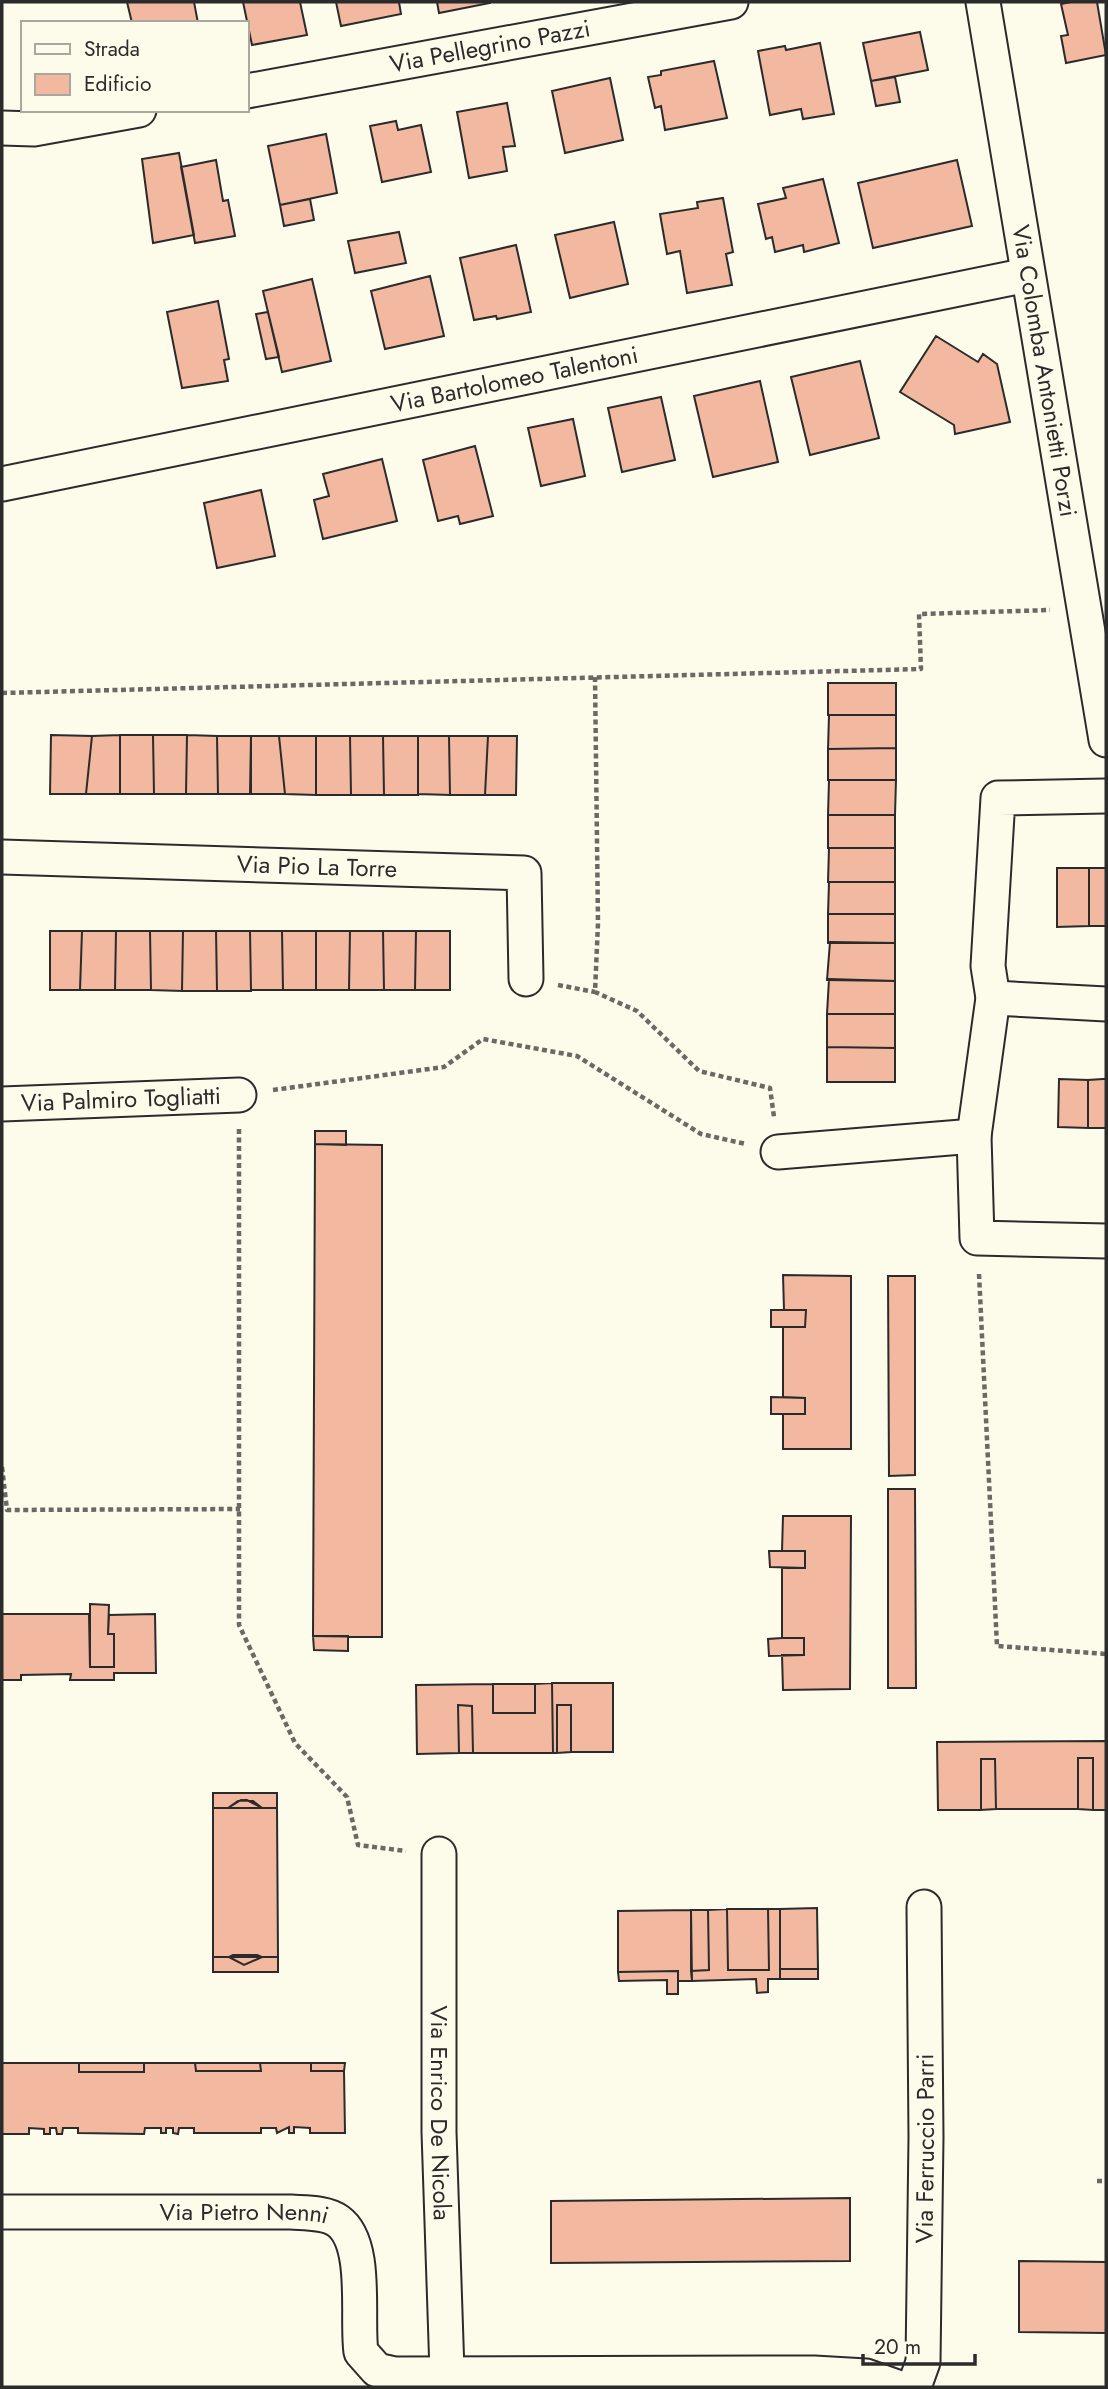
<svg xmlns="http://www.w3.org/2000/svg" width="1108" height="2389" font-family="Jost,sans-serif">
	<style>
		.building { fill: #f2b8a0; stroke: #2b2b2b; stroke-width: 2 }
		.lines { fill: none; stroke-linecap: round; stroke-linejoin: round }
		.minor-casing { stroke: #2b2b2b; stroke-width: 37 }
		.path { stroke: #6a6964; stroke-width: 4.5; stroke-dasharray: 5 3.5; stroke-linecap: butt }
		.minor { stroke: #fdfbea; stroke-width: 33 }
		.labels { text-anchor: middle; stroke-width: 5; stroke-linejoin: round; paint-order: stroke }
		.street-label { font-size: 24px; fill: #2b2b2b; stroke: #fdfbea }
	</style>
	<rect width="100%" height="100%" fill="#fdfbea"/>
	<!-- building -->
	<path class="building" d="M127,2H194L198,23H132Z
		M243,2H300L307,35L252,45Z
		M336,2H399L401,14L341,26Z
		M437,2H490V3L439,13Z
		M1071,2H1097L1106,55L1066,63L1061,36L1068,35L1061,4Z
		M920,32L928,70L871,81L863,43Z
		M820,43L834,114L803,119L801,109L770,115L758,51L785,46L786,50Z
		M714,61L727,118L665,130L661,106L655,108L648,77L661,75V71Z
		M895,77L900,102L876,106L871,81Z
		M610,78L623,140L565,153L552,91Z
		M507,103L515,146L503,147L507,171L469,178L457,112Z
		M396,121L398,130L421,125L431,172L382,182L370,126Z
		M326,134L337,193L280,205L268,146Z
		M179,153L194,235L153,243L142,159Z
		M216,160L223,201L228,200L235,236L195,243L181,167Z
		M957,160L972,226L873,248L858,183Z
		M823,179L839,243L804,252L803,245L775,252L772,237L766,239L758,204L786,198L783,188Z
		M723,198L733,252L726,254L732,285L687,293L680,251L667,254L660,214L698,208L697,202Z
		M310,199L314,220L284,226L280,205Z
		M614,222L628,284L570,298L555,235Z
		M399,232L406,263L355,273L348,241Z
		M516,245L531,312L497,319L496,316L474,320L460,258Z
		M430,276L444,336L385,349L371,291Z
		M312,279L331,361L282,372L263,291Z
		M218,301L229,359L224,360L228,381L182,388L167,312Z
		M268,312L279,357L266,359L256,314Z
		M936,336L978,362L983,354L997,364L1010,422L955,434L954,425L900,392Z
		M860,361L879,438L810,455L791,377Z
		M760,381L778,462L713,477L694,396Z
		M661,397L675,460L622,472L608,408Z
		M573,419L585,476L541,486L528,428Z
		M475,446L493,516L460,524L458,516L438,521L423,460Z
		M382,459L397,521L323,539L314,500L329,496L323,474Z
		M261,490L275,556L217,568L204,503Z
		M828,683H896V715H828Z
		M829,715H896V748L828,749Z
		M51,735L92,736L86,794H50Z
		M120,735V794H86L92,736Z
		M120,735H153L154,794H120Z
		M153,735H187L186,794H154Z
		M187,735L217,736L218,794H186Z
		M217,736H251V794H218Z
		M251,736H279L285,794H250Z
		M279,736H316V795L285,794Z
		M316,736H350L351,795H316Z
		M350,736H383L384,795H351Z
		M383,736H418V795H384Z
		M418,736H449L450,795L418,794Z
		M449,736H488L485,795H450Z
		M488,736H517L516,795H485Z
		M896,748V780H828V749Z
		M829,780H896L895,815H828Z
		M828,815H895V848H828Z
		M829,848H895V882H828Z
		M1057,868H1089V926L1057,927Z
		M1089,868H1106V926H1089Z
		M829,882H895V914H828Z
		M828,914H895V943H828Z
		M50,931H82L80,990H50Z
		M82,931H116L115,990H80Z
		M116,931H150L151,990H115Z
		M150,931H183L182,991L151,990Z
		M183,931H216L217,991H182Z
		M216,931H250L251,991H217Z
		M250,931H282L283,990H251Z
		M282,931H316V990H283Z
		M316,931H350L349,990H316Z
		M350,931H383L384,990H349Z
		M383,931H416L415,990H384Z
		M416,931H450V990H415Z
		M830,942L895,943V981L827,980Z
		M829,979L895,981V1014H827Z
		M827,1014H895V1048L827,1047Z
		M827,1047L895,1048V1082H827Z
		M1059,1079L1088,1080V1128L1058,1127Z
		M1103,1079H1106V1128H1088V1080Z
		M315,1131H346V1145L315,1144Z
		M315,1144L382,1145V1637L313,1636Z
		M783,1275L851,1276V1449H783V1414H805V1398L783,1397V1327H805L806,1310H784Z
		M888,1276H915V1475L889,1476Z
		M771,1310H806L805,1327H771Z
		M771,1397L805,1398V1414H771Z
		M888,1489H915L916,1688H888Z
		M783,1516H851L850,1689L783,1690L782,1655H804V1638H782V1568H805V1551H782Z
		M769,1551H805V1568L770,1567Z
		M90,1604L109,1605L108,1634H114V1667H90Z
		M2,1614H89L90,1667H114V1634H108L109,1615L155,1614L156,1673H114V1680H70L71,1674L21,1675V1680H2Z
		M313,1636H348V1651L314,1650Z
		M782,1638H804V1655L769,1656L768,1639Z
		M552,1683L553,1753H473L472,1706L458,1705L459,1753L417,1754L416,1685L493,1684V1713H535V1684Z
		M552,1683H613V1752H571V1705H557V1753H553Z
		M493,1684H535V1713H493Z
		M458,1705L472,1706L473,1753H459Z
		M557,1705H571V1752L557,1753Z
		M1106,1741V1810H1093V1758H1078V1809H996L995,1759H981V1810H938L937,1742Z
		M1078,1758H1093V1810L1078,1809Z
		M981,1759H995L996,1809L981,1810Z
		M213,1793H277V1808H262L247,1800L238,1801L228,1808H213Z
		M241,1800L253,1801L262,1808H228Z
		M213,1808H277L278,1957H213Z
		M817,1908L818,1969H780V1909Z
		M727,1909L728,1970H769L768,1909H780V1979H768V1992L757,1993L756,1979L692,1981L691,1971L709,1970L708,1910Z
		M727,1909H768L769,1970H728Z
		M691,1910H708L709,1970L691,1971Z
		M691,1910L692,1981H678V1971L618,1972V1911Z
		M233,1955H257L262,1957L244,1965L229,1957Z
		M213,1957H229L244,1965L262,1957H278V1972H213Z
		M780,1969H818V1979H780Z
		M678,1971V1994H667V1980L619,1981L618,1972Z
		M2,2063H79V2072H144V2063H195L196,2071H261L260,2063H311V2071H344L345,2133H310V2128L294,2127V2133H289V2127L277,2133L276,2128H261V2133H194V2128H179L178,2134L173,2133V2128H166V2133H161V2128H145L144,2134L78,2133V2128H63L62,2134H57L56,2128H50V2134H44V2129L29,2128V2134H2Z
		M79,2063H144V2072H79Z
		M195,2063H260L261,2071H196Z
		M311,2063H345L344,2071H311Z
		M850,2198V2261L551,2263V2201Z
		M1019,2261L1106,2262V2333L1019,2332Z"/>
	<g class="lines">
		<defs>
			<g id="minor">
				<path id="s1" d="M983,2L1106,740"/>
				<path id="s2" d="M247,91L731,2"/>
				<path d="M2,128L34,129L139,110"/>
				<path id="s3" d="M2,484L1027,275"/>
				<path d="M1106,796L998,798L988,966L993,998L974,1136L977,1238L1106,1241"/>
				<path id="s4" d="M2,857L524,873L526,979"/>
				<path d="M993,998L1106,1004"/>
				<path id="s5" d="M2,1104L239,1095"/>
				<path d="M778,1152L974,1136"/>
				<path id="s6" d="M439,1854V2132L447,2372"/>
				<path id="s7" d="M2,2212H291C305,2213 326,2212 338,2221C369,2243 356,2319 361,2352L377,2370L395,2374L814,2373L866,2376L897,2387"/>
				<path id="s8" d="M914,2387L923,2362L926,2137L924,1907"/>
			</g>
		</defs>
		<!-- minor casing -->
		<use href="#minor" class="minor-casing"/>
		<!-- path -->
		<path class="path" d="M595,677L598,923L595,992L637,1011L699,1071L770,1088L774,1117
			M2,693L921,669L919,614L1050,610
			M558,985L595,992
			M273,1090L444,1067L483,1039L577,1056L701,1134L746,1144
			M239,1129V1625L295,1743L347,1797L358,1845L406,1851
			M979,1274L997,1646L1106,1654
			M2,1467L7,1510L240,1509
			M1097,2181H1106"/>
		<!-- minor -->
		<use href="#minor" class="minor"/>
	</g>
	<g class="labels">
		<!-- street labels -->
		<g class="street-label">
			<text dy="8" stroke="none"><textPath href="#s2" startOffset="247">Via Pellegrino Pazzi</textPath></text>
			<text dy="8" stroke="none"><textPath href="#s1" startOffset="374">Via Colomba Antonietti Porzi</textPath></text>
			<text dy="8" stroke="none"><textPath href="#s3" startOffset="523">Via Bartolomeo Talentoni</textPath></text>
			<text dy="8" stroke="none"><textPath href="#s4" startOffset="315">Via Pio La Torre</textPath></text>
			<text dy="8" stroke="none"><textPath href="#s5" startOffset="119">Via Palmiro Togliatti</textPath></text>
			<text dy="8" stroke="none"><textPath href="#s6" startOffset="259">Via Enrico De Nicola</textPath></text>
			<text dy="8" stroke="none"><textPath href="#s8" startOffset="240">Via Ferruccio Parri</textPath></text>
			<text dy="8" stroke="none"><textPath href="#s7" startOffset="242">Via Pietro Nenni</textPath></text>
		</g>
	</g>
	<!-- border -->
	<rect width="1108" height="2389" fill="none" stroke="#2b2b2b" stroke-width="7"/>
	<!-- legend -->
	<rect x="21" y="21" width="228" height="91" fill="#fdfbea" stroke="#a9a89e" stroke-width="2"/>
	<rect x="35" y="44" width="35" height="10" fill="#fdfbea" stroke="#a9a89e" stroke-width="2"/>
	<text x="84" y="56" font-size="21" fill="#2b2b2b">Strada</text>
	<rect x="35" y="74" width="35" height="21" fill="#f2b8a0" stroke="#a9a89e" stroke-width="2"/>
	<text x="84" y="91" font-size="21" fill="#2b2b2b">Edificio</text>
	<!-- scale -->
	<path d="M863 2354v10h112v-10" fill="none" stroke="#2b2b2b" stroke-width="3.5"/>
	<text x="874" y="2354" font-size="21" fill="#2b2b2b" stroke="#fdfbea" stroke-width="5" paint-order="stroke">20 m</text>
</svg>
